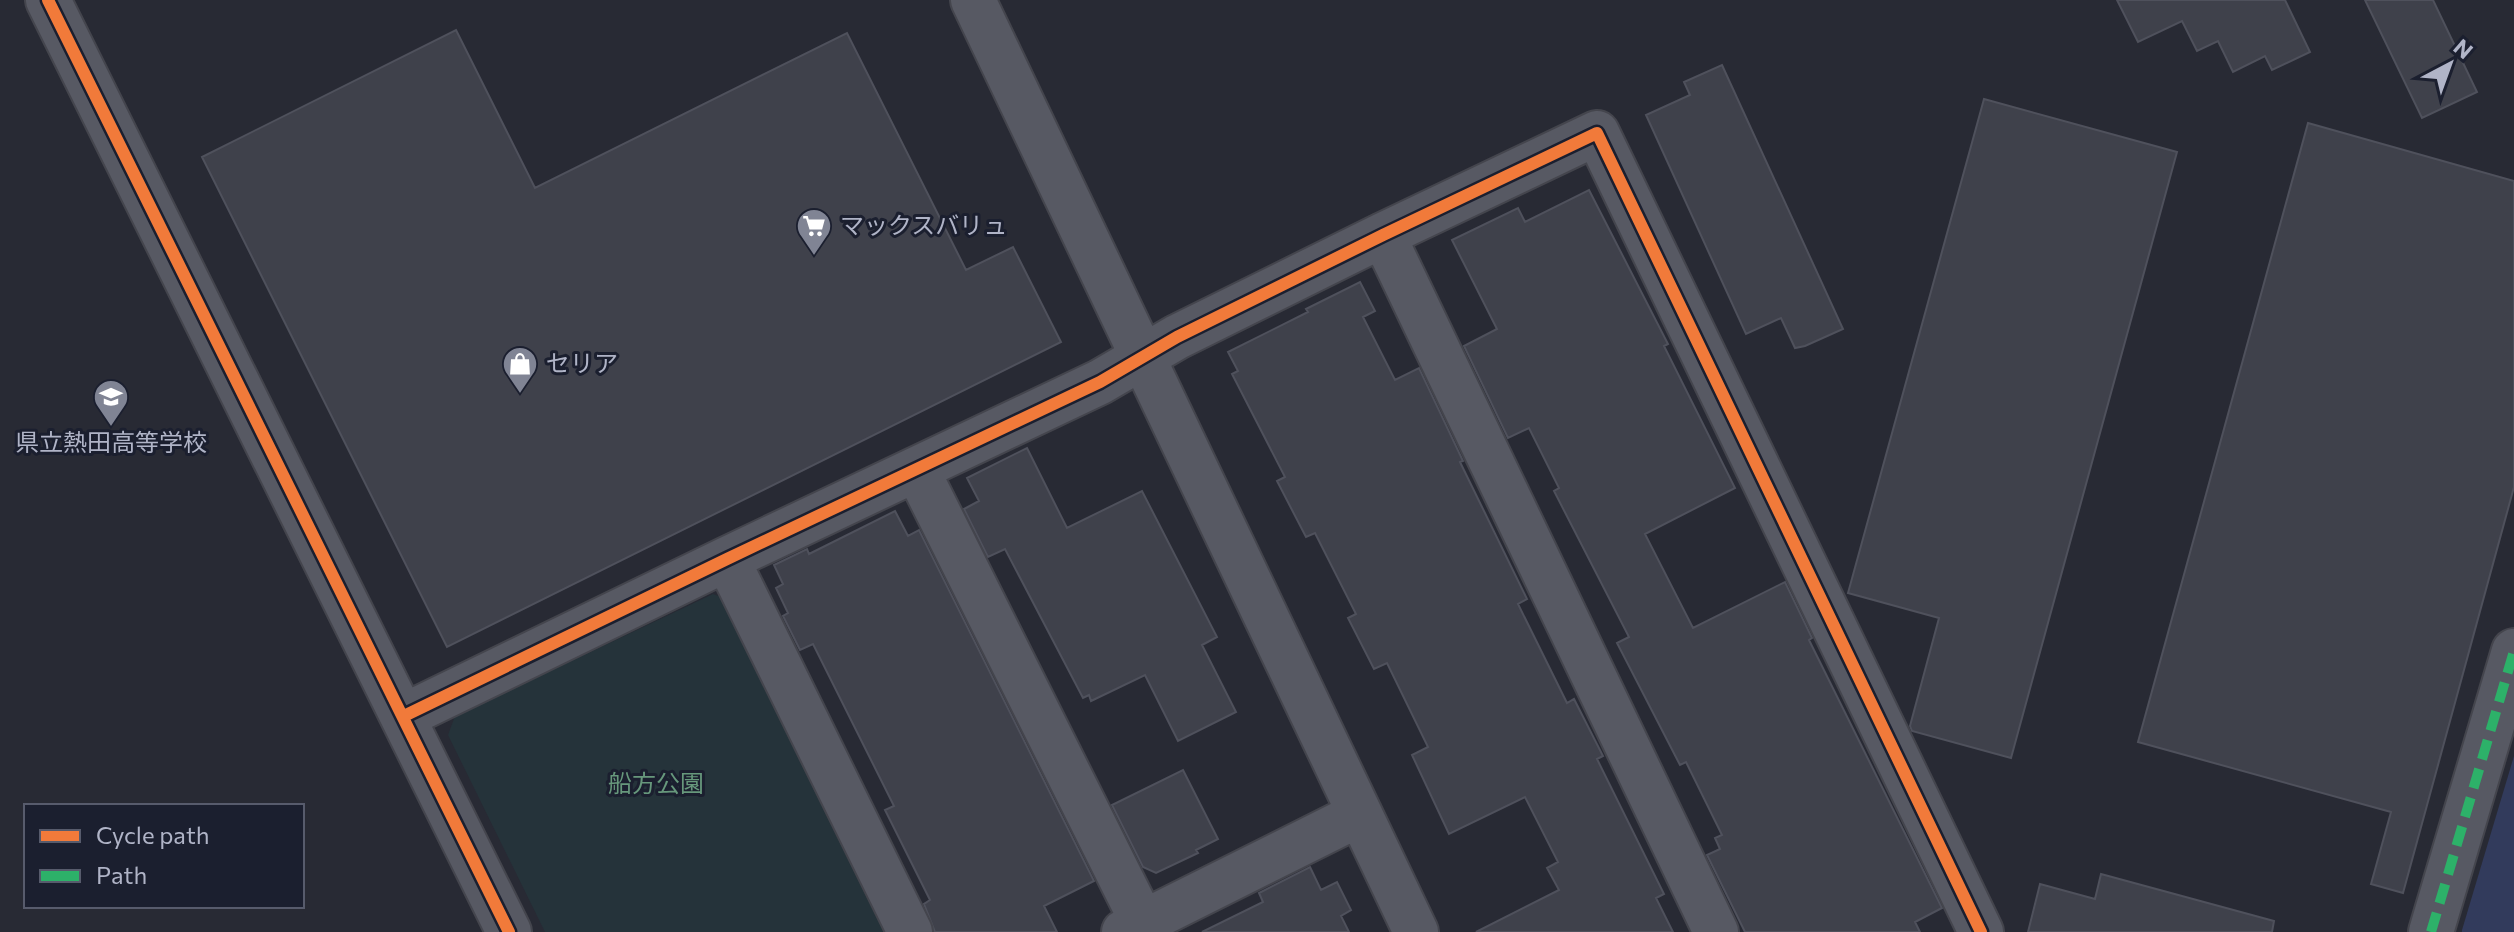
<svg xmlns="http://www.w3.org/2000/svg" width="2514" height="932" font-family="Commissioner,'Noto Sans JP',sans-serif">
	<style>
		.green { fill: #25333a }
		.water { fill: #323b5c }
		.building { fill: #3f414b; stroke: #4f515c; stroke-width: 2 }
		.lines { fill: none; stroke-linecap: round; stroke-linejoin: round }
		.minor-casing { stroke: #44454d; stroke-width: 48 }
		.minor { stroke: #575963; stroke-width: 44 }
		.quiet { stroke: #2db169; stroke-width: 10; stroke-dasharray: 20 10; stroke-linecap: butt }
		.cycleway-casing { stroke: #1b1f2f; stroke-width: 17 }
		.cycleway { stroke: #f17a3a; stroke-width: 12 }
		.labels { text-anchor: middle; stroke-width: 6; stroke-linejoin: round; paint-order: stroke }
		.poi-label { font-size: 24px; fill: #b0b4c7; stroke: #1b1f2f; text-anchor: start }
		.park-label { font-size: 24px; fill: #67987c; stroke: #1b1f2f }
	</style>
	<rect width="100%" height="100%" fill="#282a34"/>
	<!-- green -->
	<path class="green" d="M713,594L732,601L893,932H545L448,735L455,716Z"/>
	<!-- water -->
	<path class="water" d="M2514,756V932H2462V930Z"/>
	<!-- building -->
	<path class="building" d="M2117,0H2285L2310,52L2272,70L2265,56L2233,72L2218,41L2197,51L2182,21L2138,42Z
		M2365,0H2433L2477,92L2422,118Z
		M456,30L535,188L847,33L966,270L1013,247L1061,342L447,647L202,157Z
		M1722,65L1843,329L1805,346L1795,348L1781,318L1746,334L1646,115L1690,95L1684,82Z
		M1984,99L2177,152L2011,758L1912,731L1910,726L1939,618L1848,593Z
		M2308,123L2514,181V487L2403,893L2371,884L2391,812L2138,742Z
		M1589,190L1668,344L1664,346L1735,488L1645,534L1693,628L1785,582L1812,638L1809,640L1942,908L1915,922L1920,932H1745L1707,855L1720,849L1715,838L1722,835L1686,762L1680,765L1617,643L1629,637L1554,491L1559,488L1529,428L1508,438L1464,346L1497,329L1452,240L1518,208L1525,222Z
		M1360,282L1375,311L1363,317L1395,380L1419,368L1463,461L1460,462L1527,599L1518,604L1567,703L1574,699L1603,756L1597,759L1664,894L1656,898L1673,932H1476L1559,890L1547,868L1558,862L1525,797L1449,834L1412,755L1428,747L1387,663L1374,669L1348,618L1356,614L1315,533L1306,537L1277,481L1285,477L1232,374L1238,371L1228,352L1308,312L1306,309Z
		M1027,448L1067,528L1142,491L1217,637L1202,645L1236,712L1178,741L1145,675L1091,701L1089,695L1083,698L1005,549L988,557L964,509L979,501L967,478Z
		M895,511L908,536L919,530L1094,881L1044,906L1057,932H935L924,904L930,900L885,810L894,806L813,644L800,650L783,616L788,613L776,588L783,584L774,565L807,549L809,554Z
		M1183,770L1218,839L1196,850L1198,853L1156,873L1143,867L1112,805Z
		M1310,867L1321,890L1337,882L1351,910L1341,916L1349,932H1202L1263,902L1259,893Z
		M2101,874L2274,921L2272,932H2028L2040,884L2095,899Z"/>
	<g class="lines">
		<defs>
			<path id="minor" d="M48,0L509,932
				M973,0L1416,932
				M1383,235L1716,932
				M917,470L1143,923
				M727,559L910,932
				M404,716L727,559L1100,382L1177,337L1383,235L1597,133L1981,932
				M1124,932L1360,814
				M2431,932L2514,651"/>
		</defs>
		<!-- minor casing -->
		<use href="#minor" class="minor-casing"/>
		<!-- minor -->
		<use href="#minor" class="minor"/>
		<!-- quiet -->
		<path class="quiet" d="M2431,932L2514,651"/>
		<defs>
			<path id="cycleway" d="M48,0L509,932
				M404,716L727,559L1100,382L1177,337L1383,235L1597,133L1981,932"/>
		</defs>
		<!-- cycleway casing -->
		<use href="#cycleway" class="cycleway-casing"/>
		<!-- cycleway -->
		<use href="#cycleway" class="cycleway"/>
	</g>
	<!-- icons -->
	<defs>
		<symbol id="supermarket-pin" viewBox="-11 -11 22 30"><path d="M0 17L-7.5 6A9.5 9.5 0 1 1 7.5 6Z" fill="#808494" stroke="#1b1f2f"/><path d="M-6-5.5h2.5l.6 2H6L4.5 2H-2.5L-4.4-4H-6ZM-1.5 3.2a1.3 1.3 0 1 0 .1 0ZM3 3.2a1.3 1.3 0 1 0 .1 0Z" fill="#fff"/></symbol>
		<symbol id="shop-pin" viewBox="-11 -11 22 30"><path d="M0 17L-7.5 6A9.5 9.5 0 1 1 7.5 6Z" fill="#808494" stroke="#1b1f2f"/><path d="M-5-2.5h2.3a2.7 3.5 0 0 1 5.4 0H5L5.5 6h-11ZM-1.5-2.5h3a1.5 2.3 0 0 0-3 0Z" fill="#fff"/></symbol>
		<symbol id="school-pin" viewBox="-11 -11 22 30"><path d="M0 17L-7.5 6A9.5 9.5 0 1 1 7.5 6Z" fill="#808494" stroke="#1b1f2f"/><path d="M0-5L7-2L0 1L-7-2ZM-4 1L0 2.5L4 1V4Q0 6-4 4Z" fill="#fff"/></symbol>
	</defs>
	<g fill-rule="evenodd">
		<use href="#supermarket-pin" x="794" y="206" width="40" height="54"/>
		<use href="#shop-pin" x="500" y="344" width="40" height="54"/>
		<use href="#school-pin" x="91" y="377" width="40" height="54"/>
	</g>
	<g class="labels">
		<!-- poi labels -->
		<g class="poi-label">
			<text x="840" y="234">マックスバリュ</text>
			<text x="546" y="372">セリア</text>
			<text x="111" y="451" text-anchor="middle">県立熱田高等学校</text>
		</g>
		<!-- park labels -->
		<g class="park-label">
			<text x="656" y="792">船方公園</text>
		</g>
	</g>
	<!-- legend -->
	<rect x="24" y="804" width="280" height="104" fill="#1b1f2f" stroke="#575b6c" stroke-width="2"/>
	<rect x="40" y="830" width="40" height="12" fill="#f17a3a" stroke="#575b6c" stroke-width="2"/>
	<text x="96" y="844" font-size="24" fill="#b0b4c7">Cycle path</text>
	<rect x="40" y="870" width="40" height="12" fill="#2db169" stroke="#575b6c" stroke-width="2"/>
	<text x="96" y="884" font-size="24" fill="#b0b4c7">Path</text>
	<!-- north arrow -->
	<g transform="translate(2450 64) rotate(41)" stroke="#1b1f2f" stroke-width="6" paint-order="stroke">
	<path d="M0-6L14 30L0 20L-14 30Z" fill="#b0b4c7"/>
	<text y="-12" font-size="22" font-weight="bold" text-anchor="middle" fill="#b0b4c7">N</text>
	</g>
</svg>
